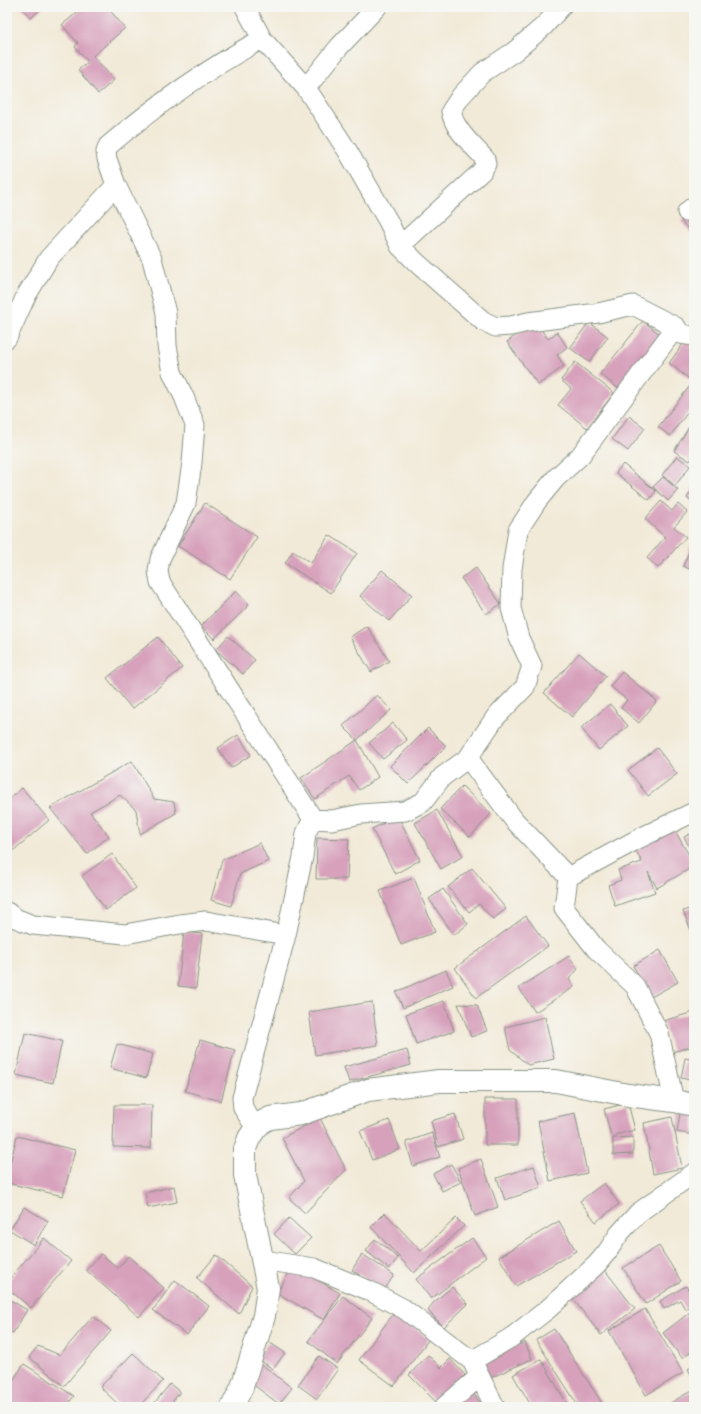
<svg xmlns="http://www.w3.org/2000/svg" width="701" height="1414" font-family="Mali,sans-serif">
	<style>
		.building { fill: #d7a1bc }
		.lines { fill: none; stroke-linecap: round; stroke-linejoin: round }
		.minor-casing { stroke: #889486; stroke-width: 21 }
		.tertiary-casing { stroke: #889486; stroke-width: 24 }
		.minor { stroke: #fff; stroke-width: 19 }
		.tertiary { stroke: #fff; stroke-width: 22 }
	</style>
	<rect width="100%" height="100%" fill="#f6f6f2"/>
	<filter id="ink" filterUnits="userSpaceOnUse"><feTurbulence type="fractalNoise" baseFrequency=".025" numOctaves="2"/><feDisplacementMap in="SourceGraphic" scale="8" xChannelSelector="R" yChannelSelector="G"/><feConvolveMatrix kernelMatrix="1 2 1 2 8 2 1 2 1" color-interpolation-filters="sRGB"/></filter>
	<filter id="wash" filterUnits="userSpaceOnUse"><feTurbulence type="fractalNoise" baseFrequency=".012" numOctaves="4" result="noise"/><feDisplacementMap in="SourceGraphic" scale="16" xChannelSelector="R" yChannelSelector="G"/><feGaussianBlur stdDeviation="0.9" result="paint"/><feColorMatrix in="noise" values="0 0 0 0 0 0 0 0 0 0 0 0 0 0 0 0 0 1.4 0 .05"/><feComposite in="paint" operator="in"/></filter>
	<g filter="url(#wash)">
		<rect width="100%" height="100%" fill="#f2ead8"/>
		<g id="blocks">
			<!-- building -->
			<path class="building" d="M21,7H43L31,18Z
				M83,7H107L125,28L93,56L114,80L98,94L78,70L88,62L75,47L78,43L62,25Z
				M694,209V236L681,221Z
				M535,321L548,339L557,332L567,347L557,355L564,366L538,385L507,342Z
				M643,321L661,335L618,388L600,374Z
				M589,322L608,337L589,362L570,348Z
				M686,340L694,346V404L670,436L658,427L693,382L669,363Z
				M575,362L614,393L587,428L558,405L571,389L561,380Z
				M629,416L645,428L628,451L612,439Z
				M694,419V455L690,461L674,451Z
				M677,456L690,466L675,486L662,475Z
				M623,464L656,491L649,500L616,473Z
				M663,477L678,490L668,501L653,487Z
				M694,486V503L687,498Z
				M661,501L672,511L678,504L687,512L674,527L686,537L658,568L647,558L665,537L645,519Z
				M205,503L257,537L230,579L178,546Z
				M329,535L357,553L331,593L285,563L293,551L311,563Z
				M694,539V571L683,566Z
				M476,568L501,604L486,614L461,578Z
				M382,570L412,595L389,621L360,596Z
				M236,591L249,605L214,639L201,626Z
				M367,626L389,661L371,672L350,637Z
				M228,636L255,660L243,674L216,650Z
				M158,637L182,668L132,709L107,678Z
				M579,653L606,676L572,717L544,693Z
				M622,672L657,701L639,723L621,708L627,700L610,686Z
				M377,695L391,710L357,740L378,777L359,790L349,776L315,799L301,778L357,740L343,726Z
				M610,704L628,726L599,750L581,728Z
				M393,723L407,740L383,759L369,743Z
				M428,728L446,746L408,784L390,766Z
				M238,735L251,755L231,768L218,748Z
				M657,748L677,774L648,796L628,770Z
				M132,761L154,799L174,802L176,813L140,834L136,810L120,795L90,812L109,836L87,854L50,808Z
				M462,786L491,814L470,837L440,809Z
				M22,788L49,820L7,856V801Z
				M437,810L463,856L441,869L415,823Z
				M398,816L420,860L395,874L372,829Z
				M674,829L694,864V866L657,888L648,872L655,892L615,906L608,885L621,880L618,870L642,862L636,851Z
				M694,832V856L684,837Z
				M317,838L349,839L347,879H316Z
				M260,843L268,861L240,874L231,906L211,900L222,860Z
				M112,854L136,888L106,910L82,876Z
				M472,868L506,909L493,919L479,904L469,912L448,887Z
				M414,878L435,932L401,945L380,891Z
				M443,889L468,924L454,935L429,899Z
				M694,907V938L683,911Z
				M526,916L548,946L476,998L455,968Z
				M184,932L202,934L196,988L178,986Z
				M660,950L678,982L651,997L633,966Z
				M569,956L578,969L569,979L574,987L535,1012L519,988Z
				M446,970L453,986L403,1008L396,992Z
				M444,1001L454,1031L416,1044L406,1014Z
				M372,1002L378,1045L315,1055L309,1012Z
				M458,1004L477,1005L487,1031L471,1037Z
				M694,1012V1046L672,1052L663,1021Z
				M545,1017L554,1059L528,1065L510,1050L505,1027Z
				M25,1033L62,1041L53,1083L16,1075Z
				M200,1040L235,1050L221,1101L185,1091Z
				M117,1044L153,1054L146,1078L110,1068Z
				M407,1050L411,1065L349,1082L344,1067Z
				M685,1058L694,1060V1081L681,1078Z
				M485,1099H518V1145H485Z
				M628,1103L635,1130L611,1136L604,1109Z
				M114,1105H152L151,1148L113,1147Z
				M575,1113L587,1173L550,1181L538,1121Z
				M680,1113L694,1116V1135L677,1132Z
				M455,1114L463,1139L438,1147L431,1121Z
				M672,1117L682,1168L653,1174L644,1123Z
				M320,1118L346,1170L305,1213L289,1198L304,1181L282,1138Z
				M389,1120L400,1149L372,1160L360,1131Z
				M432,1133L440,1157L413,1166L406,1142Z
				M17,1136L75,1150L63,1196L7,1183V1175Z
				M633,1137V1154L613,1155V1138Z
				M481,1159L498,1207L475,1216L458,1168Z
				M451,1164L461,1182L442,1191L433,1174Z
				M534,1166L541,1188L505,1200L497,1178Z
				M604,1183L619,1204L596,1222L580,1201Z
				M174,1186L177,1202L148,1208L145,1193Z
				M24,1207L48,1221L34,1245L10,1230Z
				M385,1213L421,1251L456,1218L464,1226L414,1273L371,1227Z
				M289,1218L311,1238L295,1254L274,1234Z
				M559,1221L576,1251L516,1286L499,1257Z
				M44,1238L71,1261L31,1308L7,1288V1282Z
				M472,1238L486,1257L431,1299L416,1279Z
				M375,1239L398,1258L389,1269L366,1251Z
				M659,1246L681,1281L646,1304L623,1268Z
				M101,1254L118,1268L128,1256L164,1288L139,1317L86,1270Z
				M362,1254L394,1275L384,1291L352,1270Z
				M216,1255L252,1286L239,1314L197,1278Z
				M293,1266L340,1293L324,1320L277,1293Z
				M604,1269L635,1309L601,1335L570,1295Z
				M175,1280L209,1306L187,1335L153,1310Z
				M686,1286L694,1298V1304L685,1309L680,1300L664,1309L660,1301Z
				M452,1287L468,1304L444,1327L428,1311L433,1303Z
				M343,1296L372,1318L337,1364L308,1341Z
				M7,1298L27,1310L13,1333L7,1329Z
				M645,1309L683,1373L646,1395L609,1331Z
				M694,1309V1350L682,1358L663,1333Z
				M394,1313L429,1339L394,1386L359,1360Z
				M93,1316L111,1331L64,1386L29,1357L38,1346L60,1355Z
				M554,1329L602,1403L596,1407H579L536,1340Z
				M269,1342L285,1353L273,1369L257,1358Z
				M525,1342L532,1359L488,1379L481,1362Z
				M133,1353L163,1381L138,1407H121L100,1387Z
				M428,1355L441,1368L450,1359L465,1375L437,1403L409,1375Z
				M319,1356L338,1369L317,1399L298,1385Z
				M541,1359L569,1407H532L513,1375Z
				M260,1363L292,1388L279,1404L247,1380Z
				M24,1364L74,1396L66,1407H7V1389Z
				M694,1366V1380L688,1369Z
				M170,1384L180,1392L169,1406L171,1407H151Z
				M694,1389V1407H664Z
				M471,1390L483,1407H461L457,1401Z
				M295,1402L305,1407H292Z
				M248,1403L257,1407H246Z"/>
		</g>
	</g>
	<g filter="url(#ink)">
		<use href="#blocks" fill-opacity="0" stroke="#889486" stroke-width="1"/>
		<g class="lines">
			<defs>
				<path id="minor" d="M245,7L262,39L306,88L347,150L388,221L400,246L417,263L483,321L496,327L511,326L528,322L598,313L633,305L676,327L681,334L694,336
					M262,39C207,69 156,105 108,146L106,152L107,159L116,185L152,259L166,313L167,346L172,372L184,397L195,425L192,463L186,503L160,559L158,571L160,582L313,819
					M306,88L339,47L377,7
					M687,212L694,206
					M400,246L482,171L486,164L485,159C473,145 454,130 451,111L461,96L482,73L515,51L544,26L561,7
					M7,338L26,296L49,258L116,185
					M468,758L514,820L568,877L564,908L596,949L635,986L659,1033L674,1101
					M568,877L638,839L694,812
					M7,912L15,918L33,925L125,934L180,924L206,921L286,935
					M256,1128L243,1108L242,1098L286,935L303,857L306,833L313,819L332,820L361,814L405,811L423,802L442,777L468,758L495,718L525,687L532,666L519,638L511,608L512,569L518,530L537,501L556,478L580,456L676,327
					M263,1260L314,1268L368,1290L404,1309L472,1361L495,1407
					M472,1361L512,1337L548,1309L597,1264L607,1252L619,1234L638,1213L694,1173
					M444,1407L479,1377"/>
				<path id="tertiary" d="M232,1407L242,1387L264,1316L268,1288L245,1175V1149L249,1138L256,1128L262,1122L270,1118L301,1114L368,1090L439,1081H556L628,1095L674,1101L694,1105"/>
			</defs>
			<!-- minor casing -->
			<use href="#minor" class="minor-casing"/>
			<!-- tertiary casing -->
			<use href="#tertiary" class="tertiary-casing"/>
			<!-- minor -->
			<use href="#minor" class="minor"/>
			<!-- tertiary -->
			<use href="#tertiary" class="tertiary"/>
		</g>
	</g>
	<!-- margin -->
	<rect width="701" height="1414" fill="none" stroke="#f6f6f2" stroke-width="24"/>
</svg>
